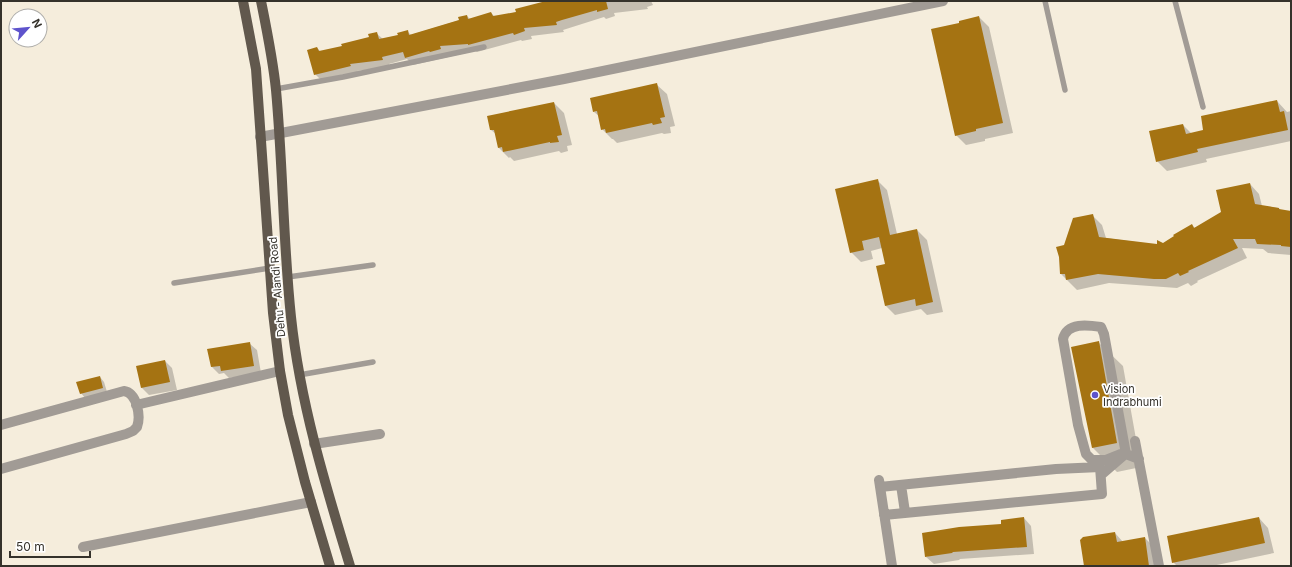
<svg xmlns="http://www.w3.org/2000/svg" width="1292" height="567" font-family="Inter,sans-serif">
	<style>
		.shadow { fill: #0003 }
		.building { fill: #a57312 }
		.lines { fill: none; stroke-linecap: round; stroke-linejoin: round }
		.service { stroke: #a19b95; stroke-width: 5.5 }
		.minor { stroke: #a19b95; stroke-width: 10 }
		.primary { stroke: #61584d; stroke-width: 10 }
		.poi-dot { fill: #5e53cc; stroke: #fff; stroke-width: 1.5 }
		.labels { text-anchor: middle; stroke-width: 3.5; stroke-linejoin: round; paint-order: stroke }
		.street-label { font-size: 11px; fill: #35322b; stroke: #fff }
		.poi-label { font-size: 11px; fill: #35322b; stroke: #fff; text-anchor: start }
	</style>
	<rect width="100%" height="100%" fill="#f5eddc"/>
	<!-- shadow -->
	<path class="shadow" d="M544,1H651L653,5L647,7L648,9L614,13L615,16L606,19L604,17L563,30L564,32L531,36L532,39L522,41L521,40L477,52L475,51L413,65L407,59L389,64L390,67L357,71V74L323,82L315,74L317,48L321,52L343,47L370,38L376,33L383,39L399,35L407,31L411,35L460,20L467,16L470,19L491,13L495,17L517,12L544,3Z
		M979,17L989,27L1013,133L985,139V141L966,145L956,135L960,23Z
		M657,85L667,94L675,126L670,127L671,133L664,134L662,133L617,143L613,139H612L602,129L599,116L594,112Z
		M1277,101L1287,112L1291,111V141L1206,159L1207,162L1167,171L1157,161L1183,125L1192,134L1205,131Z
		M554,103L564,113L572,145L567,146L568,151L561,153L559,151L514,161L510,157L509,158L499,148L496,134L491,130Z
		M877,180L887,190L897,234L917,230L927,240L943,312L927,315L921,309L895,315L885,305L886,265L882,248L871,251L873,259L861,262L851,252Z
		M1250,184L1259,194L1262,206L1279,208L1281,211L1291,212V255L1268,253L1263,249L1242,248L1247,258L1197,281L1198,282L1191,286L1188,283L1177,288L1109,283L1077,290L1061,274L1065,246L1092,215L1102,225L1106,238L1158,245L1163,244L1192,225L1195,228L1223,213Z
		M1098,342L1123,366L1141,467L1117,472L1093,448Z
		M249,343L257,350L261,373L229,378L224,373L219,374L212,367L208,350Z
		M165,361L172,368L177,390L149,395L142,388L138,367Z
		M100,377L104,382L107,392L85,398L81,393Z
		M1024,518L1031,526L1034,554L960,559L959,560L934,564L926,557L1003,525Z
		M1259,518L1268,528L1274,553L1212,566H1177L1173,562Z
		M1115,533L1123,542L1145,538L1155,548L1157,566H1085Z"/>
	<!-- building -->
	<path class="building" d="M546,1H606L608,9L597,12V10L562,20L556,22L557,25L524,28L525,31L514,35L513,33L468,45V44L440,46L441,49L430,52L429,51L405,58L403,52L382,57L383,60L350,64L351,66L314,75L307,50L317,47L319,51L342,46L341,44L369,37L368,34L377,32L379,39L398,35L397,33L408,30L409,35L459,20L458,17L467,15L468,19L491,12L493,16L516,12L515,9Z
		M979,16L1003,123L976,129V131L955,136L931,29L959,23V21Z
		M657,83L665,117L660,118L662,123L653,125L652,123L606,133L605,129L601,130L597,111L593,112L590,98Z
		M1277,100L1280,112L1284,111L1288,130L1197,149L1198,152L1156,162L1149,131L1183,124L1186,134L1203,130L1201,116Z
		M554,102L562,135L557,136L559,142L550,143V142L503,152L502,147L498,148L494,130H490L487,116Z
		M878,179L890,235L917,229L933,302L916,306L915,299L885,306L876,266L885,264L879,237L862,241L864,250L850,253L835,189Z
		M1250,183L1255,204L1279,208V209L1291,211V247L1281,246V245L1257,244L1255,239H1233L1238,248L1188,271L1189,272L1180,276L1178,273L1166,279H1154L1098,274L1066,280L1065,274H1060L1059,257L1056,247L1064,245L1073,218L1093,214L1099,237L1157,244V240L1163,243L1174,236L1173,235L1192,224L1194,228L1221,212L1216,190Z
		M1099,341L1117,443L1092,448L1071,347Z
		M250,342L254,366L221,371L220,366L211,367L207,349Z
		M165,360L170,382L141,388L136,366Z
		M100,376L103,388L80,394L76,382Z
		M1024,517L1027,547L953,552L952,553L925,557L922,533L959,527L1001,524V520Z
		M1259,517L1265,543L1172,563L1167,536Z
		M1115,532L1117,542L1145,537L1149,566H1084L1080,540L1083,537Z"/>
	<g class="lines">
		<!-- service -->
		<path class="service" d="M1045,1L1065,90
			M1175,1L1203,107
			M276,89L343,77L484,47
			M288,277L373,265
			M174,283L270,268
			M299,375L373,362"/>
		<!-- minor -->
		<path class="minor" d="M260,137L564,79L943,1
			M136,405L280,371
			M1,425L124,391C137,393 141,416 137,427L133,431L126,434L1,469
			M1135,441L1159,566
			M314,444L380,434
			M1126,454L1104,334L1101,327C1088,325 1067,322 1063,339L1078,425L1086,454L1092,460H1106L1121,454H1126L1139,459
			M1101,475L1123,456
			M879,480L892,566
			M901,485L905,512
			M880,487L1056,469L1100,467L1102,494L884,515
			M83,547L311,502"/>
		<!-- primary -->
		<path class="primary" d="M243,1L256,69L273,313L280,371L288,415L305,482L330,566
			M261,1C267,31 273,60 276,90C283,166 283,242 291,317C300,402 325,484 350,566"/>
	</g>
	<!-- markers -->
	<circle class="poi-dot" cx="1095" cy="395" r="4"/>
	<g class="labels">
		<!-- street labels -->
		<g class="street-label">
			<text transform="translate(277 287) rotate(-95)" y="4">Dehu - Alandi Road</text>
		</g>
		<!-- poi labels -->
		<g class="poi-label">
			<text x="1103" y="393">Vision<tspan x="1103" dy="13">Indrabhumi</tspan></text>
		</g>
	</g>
	<!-- border -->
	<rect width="1292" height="567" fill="none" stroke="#35322b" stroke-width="4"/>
	<!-- north arrow -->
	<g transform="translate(28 28) rotate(63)"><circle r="19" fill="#ffffff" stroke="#aeadaa"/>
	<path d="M0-3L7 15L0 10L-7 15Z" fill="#5e53cc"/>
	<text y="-6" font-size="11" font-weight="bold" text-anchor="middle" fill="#35322b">N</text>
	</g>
	<!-- scale -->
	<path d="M10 551v6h80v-6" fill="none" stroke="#35322b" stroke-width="2"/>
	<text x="16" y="551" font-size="12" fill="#35322b" stroke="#ffffff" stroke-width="3" paint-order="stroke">50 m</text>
</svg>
